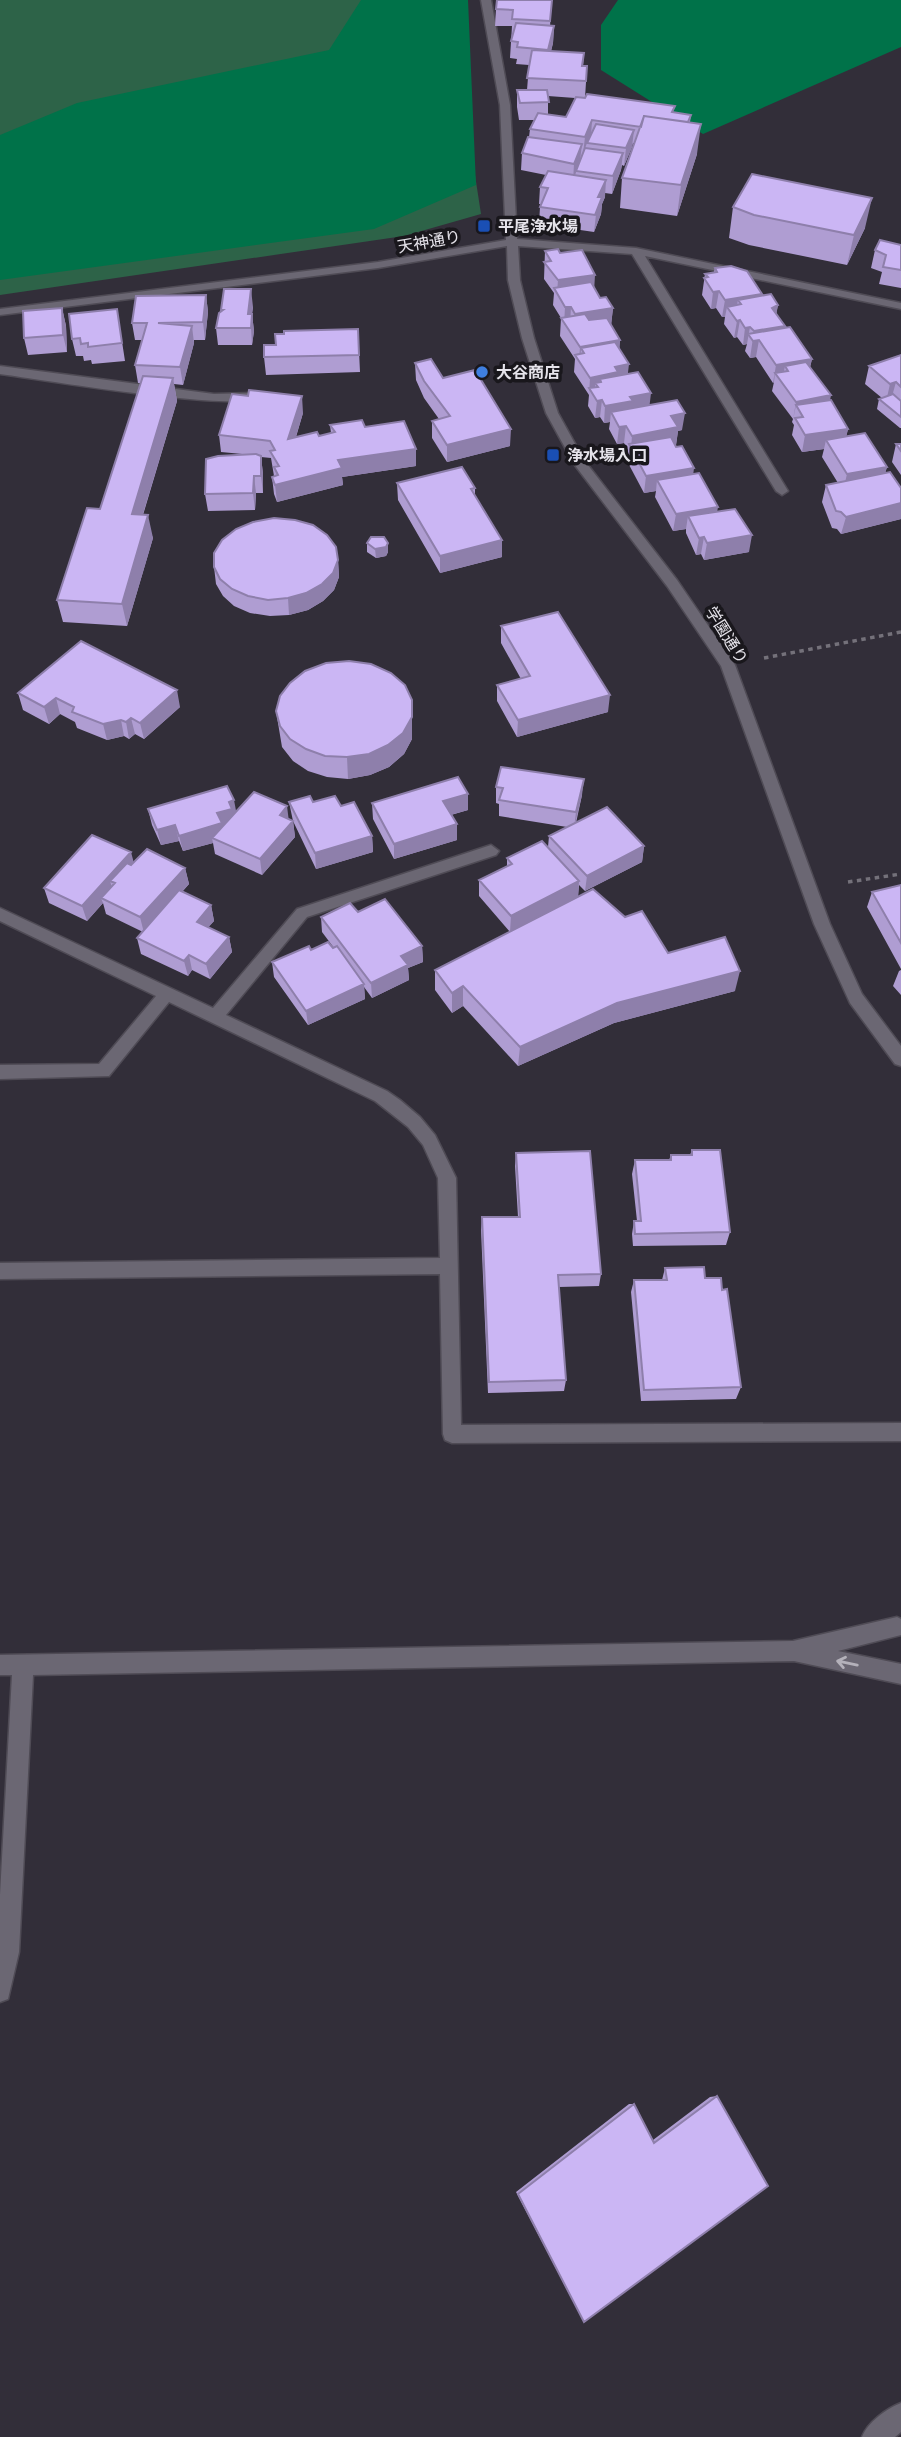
<svg xmlns="http://www.w3.org/2000/svg" width="901" height="2437" font-family="Raleway,'Noto Sans JP',sans-serif">
	<style>
		.green { fill: #2d6348 }
		.forest { fill: #007249 }
		.lines { fill: none; stroke-linecap: round; stroke-linejoin: round }
		.minor-casing { stroke: #4f4b55; stroke-width: 3 }
		.path { stroke: #74717a; stroke-width: 3.5; stroke-dasharray: 4.5 4.5; stroke-linecap: butt }
		.minor { fill: #6b6773; fill-rule: evenodd }
		.wall { fill: #af9dd2; fill-rule: evenodd }
		.shaded-wall { fill: #8e7fab }
		.building { fill: #cbb6f4; stroke: #8e7fab; stroke-width: 2 }
		.oneway { stroke: #b4b1ba }
		.transit-dot { fill: #1a4fb4; stroke: #19171c; stroke-width: 2.5 }
		.shop-dot { fill: #3f7fe0; stroke: #19171c; stroke-width: 2.5 }
		.labels { text-anchor: middle; stroke-width: 7; stroke-linejoin: round; paint-order: stroke }
		.far-poi-label { font-size: 16px; font-weight: bold; fill: #e5e3ea; stroke: #19171c; text-anchor: start }
		.far-street-label { font-size: 16px; fill: #e5e3ea; stroke: #19171c }
	</style>
	<rect width="100%" height="100%" fill="#322e39"/>
	<!-- green -->
	<path class="green" d="M0,0H448L481,214L404,236L0,295Z"/>
	<!-- forest -->
	<path class="forest" d="M361,0H468L476,185L374,229L0,280V135L77,103L329,50Z
		M618,0H901V47L703,134L601,70V25Z"/>
	<g class="lines">
		<defs>
			<path id="minor" d="M481,0H491L510,105L517,239L636,248L901,303V309L645,256L788,491L782,495L776,491L632,254L518,246L520,280L534,338L558,413L584,460L677,580L735,665L830,924L862,994L901,1046V1066L895,1064L850,1003L814,924L721,666L667,586L574,464L546,413L522,338L508,280L507,246L378,268L0,315V309L378,262L506,240L500,105Z
				M0,366L214,394L254,393L260,397C240,413 38,379 0,374Z
				M491,845L499,851L496,855L307,917L226,1015L387,1091L400,1100L420,1117L435,1135L456,1178L461,1425L901,1423V1441L452,1443L445,1440L443,1434L440,1274L0,1279V1263L440,1258L438,1178L423,1145L408,1127L375,1101L169,1002L109,1076L0,1079V1065L99,1064L156,996L0,921V908L213,1008L297,909Z
				M897,1617L901,1619V1635L838,1651L901,1664V1684L794,1661L33,1675L19,1952L8,1999L0,2002V1895L12,1675H0V1655L793,1641Z
				M901,2403V2432L895,2437H862C868,2422 886,2409 901,2403Z"/>
		</defs>
		<!-- minor casing -->
		<use href="#minor" class="minor-casing"/>
		<!-- path -->
		<path class="path" d="M764,658L901,632
			M848,882L901,874"/>
		<!-- minor -->
		<use href="#minor" class="minor"/>
	</g>
	<!-- wall -->
	<path class="wall" d="M552,0L550,26H554L553,43L551,51L584,53L583,66H587L585,98L691,115L690,122L697,154L677,216L620,208L622,178L635,144L633,143L632,147L624,166L622,165L621,170L612,194L605,193V197L602,204L601,214L594,232L539,224L540,207L541,204H539L540,187L546,175L521,170L522,153L529,137L530,129L535,120H519L517,107V90H527L529,65L516,64L517,59L510,58L512,26H495L496,9ZM548,96L575,98L566,117L548,115Z
		M733,207L865,228L847,265L749,245L729,238Z
		M901,245V288L879,284L882,272L871,268L875,250Z
		M545,251L560,253L594,289L600,298L613,308L611,325L620,340L619,349L628,374L649,405L682,430L678,431L676,445H675L717,512L749,552L704,560L701,554L696,555L686,533V529L673,531L655,497L656,491L644,493L627,461L628,450L624,443L617,444L609,429L610,422L604,423L600,417L595,418L588,406L589,395L574,372L575,359L560,336L561,318L553,305L554,293L544,279Z
		M715,268L762,294V296L778,305L776,314L785,326V328L812,359L810,367L848,429L846,437L887,467L885,473L901,519L841,534L837,529L832,528L822,502L826,485L838,483L822,457L824,449L802,452L792,435L794,425L792,422L793,419L772,391L774,382L773,383L756,357L750,358L745,351L747,344L743,345L737,337L734,338L724,324L725,317H722L716,308L711,309L702,295L705,274L714,272Z
		M206,295L208,312L205,340H194V343L183,385L174,384L177,401L143,515L153,538L127,626L63,622L57,600L100,509L141,383H138L135,365L142,340H135L132,323Z
		M253,307L252,314L254,331L252,345H218L216,328L221,310Z
		M62,308L66,326L67,352L28,355L24,338Z
		M117,309L125,361L92,364L91,360L84,361L83,356H76L72,339Z
		M358,329L360,372L266,375L264,357L276,345Z
		M901,355V428H900L877,409L879,399L882,398L865,384L869,366Z
		M415,363L443,378L510,446L447,462L432,438V421L439,419L424,398L416,380Z
		M303,413L296,437L319,436L331,433L330,425L365,427L416,466L342,477L343,485L277,502L274,494L272,477L274,476L271,458L261,457L263,474V493H256L255,510L208,511L205,494L242,454L221,452L219,435Z
		M896,444H901V475L892,462Z
		M397,483L475,488V496L502,557L440,573L398,500Z
		M367,543L388,552L386,556L376,558L367,552Z
		M338,560L339,577L334,590L323,601L308,610L289,615L270,616L250,613L234,606L223,596L216,584L214,567Z
		M501,626L608,712L517,737L497,701V685L521,679L501,643Z
		M18,693L180,707L144,739L135,734L129,739L124,736L107,740L77,728L75,722L60,714L49,724L23,710Z
		M412,700V739L404,754L389,767L370,775L348,779L327,777L308,771L293,761L282,747L276,711Z
		M496,787L582,795L576,823L644,846L642,862L585,891L579,885L578,897L668,953L735,991L614,1023L518,1066L463,1006L452,1013L435,990V970L510,932L479,896V880L507,866V858L548,847L549,836L567,827L499,816V804L496,803Z
		M468,794V810L451,815L457,824V840L394,859L373,819L372,803Z
		M289,802H313L341,806L372,836L373,852L316,869L293,821L295,837L262,875L215,854L213,843L183,851L179,841L161,845L152,825L148,809L236,811L288,819L293,821Z
		M133,863L185,868L189,884L182,892L211,905L214,921L208,927L229,937L232,952L210,979L192,970L188,976L141,954L137,938L143,932L106,914L103,903L87,921L49,903L44,888Z
		M901,885V969L867,907L872,892Z
		M358,912L422,946L423,962L408,968L409,980L372,998L364,987L365,999L308,1025L274,977L272,962L311,950L334,948L322,932L321,917Z
		M901,970V995L893,986L899,971Z
		M692,1150L730,1232L726,1245L633,1246L632,1234L634,1221H637L632,1174L635,1160H669L671,1155H690Z
		M516,1153L601,1274L599,1286L559,1287L566,1380L564,1391L488,1393L481,1230L482,1217H518L515,1166Z
		M665,1268L705,1278L722,1290L741,1387L736,1399L641,1401L631,1292L634,1280H662Z
		M717,2096L584,2322L516,2192L629,2104H634L653,2140L710,2097Z"/>
	<!-- shaded-wall -->
	<path class="shaded-wall" d="M554,26L553,43L547,67L548,50Z
		M592,120L591,137L587,143L583,154L585,137Z
		M701,124L697,154L677,216L681,185Z
		M634,130L632,147L624,166L626,148Z
		M582,144L580,161L573,181L574,164Z
		M623,153L621,170L612,194L613,176Z
		M606,180L605,197L602,204L601,214L594,232L598,197Z
		M872,198L865,228L847,265L854,235Z
		M595,275L594,292L557,293L558,280Z
		M251,289L253,307L250,328L248,314Z
		M719,291L716,308L711,309L713,292Z
		M762,294L759,311L741,304L738,300L735,315L727,307L725,317H722L725,300Z
		M206,295L208,312L205,340L203,322Z
		M778,305L775,322L772,308Z
		M565,307H571L570,324L564,325Z
		M62,308L66,326L67,352L63,335Z
		M613,308L611,326L574,331L575,314Z
		M252,314L254,331L252,345L251,328Z
		M740,320L737,337L734,338L737,321Z
		M192,326L194,343L183,385L180,367Z
		M785,326L782,343L759,340L756,357L750,358L754,331Z
		M750,327L747,344L743,345L745,328Z
		M620,340L619,357L581,348L580,362L579,360L580,347Z
		M812,359L808,376L788,371L785,366L782,381L775,373L774,382L773,383L776,365Z
		M629,364L627,381L601,382L600,379L599,393L598,387L595,383V394L589,388V395L590,378L615,367Z
		M173,378L177,401L136,537L132,514Z
		M896,382L891,400L886,402L890,384Z
		M651,393L649,410L611,412L610,422L604,423L605,406L630,397Z
		M831,395L828,412L796,405L793,420L796,402Z
		M302,396L303,413L290,456L288,439Z
		M602,400L600,417L595,418L597,401Z
		M685,413L682,430L678,431L676,445L633,452L631,448L632,436L671,416Z
		M626,426L624,443L617,444L619,427Z
		M511,429L510,446L447,462V445Z
		M848,429L844,446L826,440L824,449L802,452L805,435Z
		M416,449V466L342,477L343,485L277,502L275,485L338,460Z
		M261,456L263,474V493L261,476Z
		M887,467L882,484L843,491L847,474Z
		M694,468L692,485L657,480L656,491L644,493L646,476Z
		M254,476L256,493L255,510L253,493Z
		M901,503V519L841,534L846,517Z
		M718,507L715,524L688,516L686,529L673,531L676,514Z
		M148,515L153,538L127,626L122,604Z
		M752,535L749,552L704,560L707,543Z
		M704,537L701,554L696,555L699,538Z
		M502,540V557L440,573V556Z
		M388,543V552L386,556L376,558L375,549Z
		M338,560L339,577L334,590L323,601L308,610L289,615L288,598Z
		M177,690L180,707L144,739L140,723Z
		M610,695L608,712L517,737L518,720Z
		M56,698L60,714L49,724L44,707Z
		M412,700V739L404,754L389,767L370,775L348,779L347,757Z
		M131,718L135,734L129,739L126,722Z
		M121,720L124,736L107,740L103,724Z
		M584,779L582,795L574,828L576,812Z
		M468,794V810L443,817V801Z
		M234,800L237,816L212,838L213,843L183,851L179,836L217,813L229,802Z
		M287,806L289,822L280,815Z
		M293,821L295,837L262,875L260,859Z
		M457,824V840L394,859V844Z
		M175,825L179,841L161,845L157,830Z
		M372,836L373,852L316,869L315,853Z
		M644,846L642,862L585,891L587,876Z
		M131,852L135,867L115,883L110,881L113,891L101,898L103,903L87,921L82,906Z
		M185,868L189,884L144,933L140,917Z
		M579,881L578,897L510,932L511,916Z
		M211,905L214,921L200,937L197,922Z
		M229,937L232,952L210,979L206,964Z
		M422,946L423,962L408,968L409,980L372,998L371,983L401,956Z
		M189,955L192,970L188,976L184,961Z
		M740,971L735,991L614,1023L518,1066L520,1047L617,1003Z
		M364,984L365,999L308,1025L306,1011Z
		M463,986V1006L452,1013V993Z"/>
	<!-- building -->
	<path class="building" d="M497,0H552L550,21L512,19L513,10L496,9Z
		M516,23L554,26L548,50L517,47L518,42L511,41Z
		M532,50L584,53L582,66H587L586,81L527,78Z
		M517,90H547L549,102L520,103Z
		M587,94L675,106L672,112L691,115L688,122L644,116L641,127L592,120L585,137L530,129L538,113L566,117L576,97L585,98Z
		M644,116L701,124L681,185L622,178Z
		M596,124L634,130L626,148L587,143Z
		M528,137L582,144L574,164L522,153Z
		M585,148L623,153L613,176L576,171Z
		M548,171L606,180L598,197H602L595,215L540,207L548,188L540,187Z
		M752,174L872,198L854,235L754,215L733,207Z
		M880,240L901,245V270L883,267L886,255L875,250Z
		M558,249L560,253L582,250L595,275L558,280L544,262L551,261L545,251Z
		M731,266L747,271L762,294L725,300L719,291L713,292L704,278L708,277L705,274L717,272L715,268Z
		M591,282L600,298L606,297L613,308L575,314L571,307H565L554,288Z
		M224,289H251L248,314H252L251,328H216L219,313L223,310H221Z
		M771,294L778,305L772,308L785,326L754,331L750,327L745,328L740,320L737,321L727,307L741,304L738,300Z
		M206,295L203,322L158,323L192,326L180,367L135,365L147,323H132L136,296Z
		M62,308L63,335L24,338L23,311Z
		M117,309L122,343L88,347V343L81,344L80,338L72,339L69,314Z
		M585,314L589,320L607,318L620,340L580,347L561,318Z
		M790,327L812,359L776,365L759,340L753,341L748,334Z
		M358,329L359,355L264,357V345H276L275,334H284V331Z
		M615,342L629,364L615,367L618,372L590,378L575,355L584,353L581,348Z
		M901,355V387L896,382L890,384L869,366Z
		M431,359L443,378L475,370L511,429L447,445L432,421L450,416L424,381L415,363Z
		M806,362L831,395L796,402L775,373L788,371L785,366Z
		M638,372L651,393L630,397L633,401L605,406L602,400L597,401L589,388L598,387L595,383L601,382L600,379Z
		M143,376L173,378L132,514L148,515L122,604L57,600L87,508L100,509Z
		M249,390L302,396L288,439L317,432L319,436L335,432L330,425L362,420L365,427L404,421L416,449L338,460L342,468L275,485L272,477L278,475L274,467L279,466L270,451L275,450L270,441L219,435L232,394L248,396Z
		M893,394L901,401V417L879,399Z
		M677,400L685,413L671,416L678,427L632,436L626,426L619,427L611,412Z
		M831,400L848,429L805,435L795,418L803,417L796,405Z
		M865,433L887,467L847,474L826,440Z
		M671,437L676,447L682,446L694,468L646,476L629,444Z
		M896,444H901V451Z
		M256,454L261,456V476H254L253,493L205,494L206,459L218,456Z
		M462,467L475,488L471,489L502,540L440,556L397,483Z
		M890,472L901,488V503L846,517L841,512L836,511L826,485Z
		M699,473L718,507L676,514L657,480Z
		M735,509L752,535L707,543L704,537L699,538L688,516Z
		M274,518L295,520L313,525L327,535L336,547L338,560L333,573L322,584L306,593L288,598L268,600L248,596L232,589L220,579L214,567V553L222,540L236,529L253,522Z
		M371,537H384L388,543L386,547L375,549L367,543Z
		M558,612L610,695L518,720L497,685L530,676L501,626Z
		M81,641L177,690L140,723L131,718L126,722L121,720L103,724L72,712L74,707L56,698L44,707L18,693Z
		M349,661L371,664L391,673L405,685L412,700V717L403,733L388,745L369,754L347,757L325,756L306,749L290,739L280,726L276,711L280,696L290,683L305,671L326,663Z
		M501,767L584,779L576,812L499,800L503,788L496,787Z
		M458,777L468,794L443,801L457,824L394,844L372,803Z
		M227,786L234,800L229,802L232,809L217,813L222,823L179,836L175,825L157,830L148,809Z
		M254,792L287,806L280,815L293,821L260,859L212,838Z
		M310,796L313,802L335,796L341,806L354,802L372,836L315,853L289,802Z
		M607,807L644,846L587,876L549,836Z
		M92,835L131,852L82,906L44,888Z
		M542,841L579,881L511,916L479,880L512,864L507,858Z
		M147,849L185,868L140,917L101,898L115,883L110,881L127,863L131,865Z
		M901,885V943L872,892Z
		M593,889L625,917L642,911L668,953L725,937L740,971L617,1003L520,1047L463,986L452,993L435,970Z
		M179,890L211,905L197,922L229,937L206,964L189,955L184,961L137,938Z
		M385,899L422,946L401,956L408,965L371,983L321,917L350,903L358,912Z
		M328,942L333,948L337,946L364,984L306,1011L272,962L309,946L311,950Z
		M692,1150H720L730,1232L635,1234L634,1221H641L635,1160H671V1155H692Z
		M590,1151L601,1274L558,1275L566,1380L489,1382L482,1217H520L516,1153Z
		M704,1267L705,1278H721L722,1290L727,1289L741,1387L644,1390L634,1280H667L665,1268Z
		M717,2096L768,2186L584,2322L518,2194L634,2104L654,2143Z"/>
	<!-- one-way arrows -->
	<defs><path id="oneway-shaft" d="M-6 0H5M1.5-3L5.5 0L1.5 3" fill="none" stroke-width="1.6" stroke-linecap="round" stroke-linejoin="round" transform="scale(1.75)"/></defs>
	<use class="oneway" href="#oneway-shaft" transform="translate(847 1663) rotate(-168)"/>
	<!-- markers -->
	<g class="transit-dot">
		<rect x="477" y="219" width="14" height="14" rx="3.5"/>
		<rect x="546" y="448" width="14" height="14" rx="3.5"/>
	</g>
	<circle class="shop-dot" cx="482" cy="372" r="7"/>
	<g class="labels">
		<!-- far-poi labels -->
		<g class="far-poi-label">
			<text x="498" y="232">平尾浄水場</text>
			<text x="496" y="378">大谷商店</text>
			<text x="567" y="461">浄水場入口</text>
		</g>
		<!-- far-street labels -->
		<g class="far-street-label">
			<text transform="translate(429 241) rotate(-10)" y="6">天神通り</text>
			<text transform="translate(727 635) rotate(58)" y="6">学園通り</text>
		</g>
	</g>
</svg>
